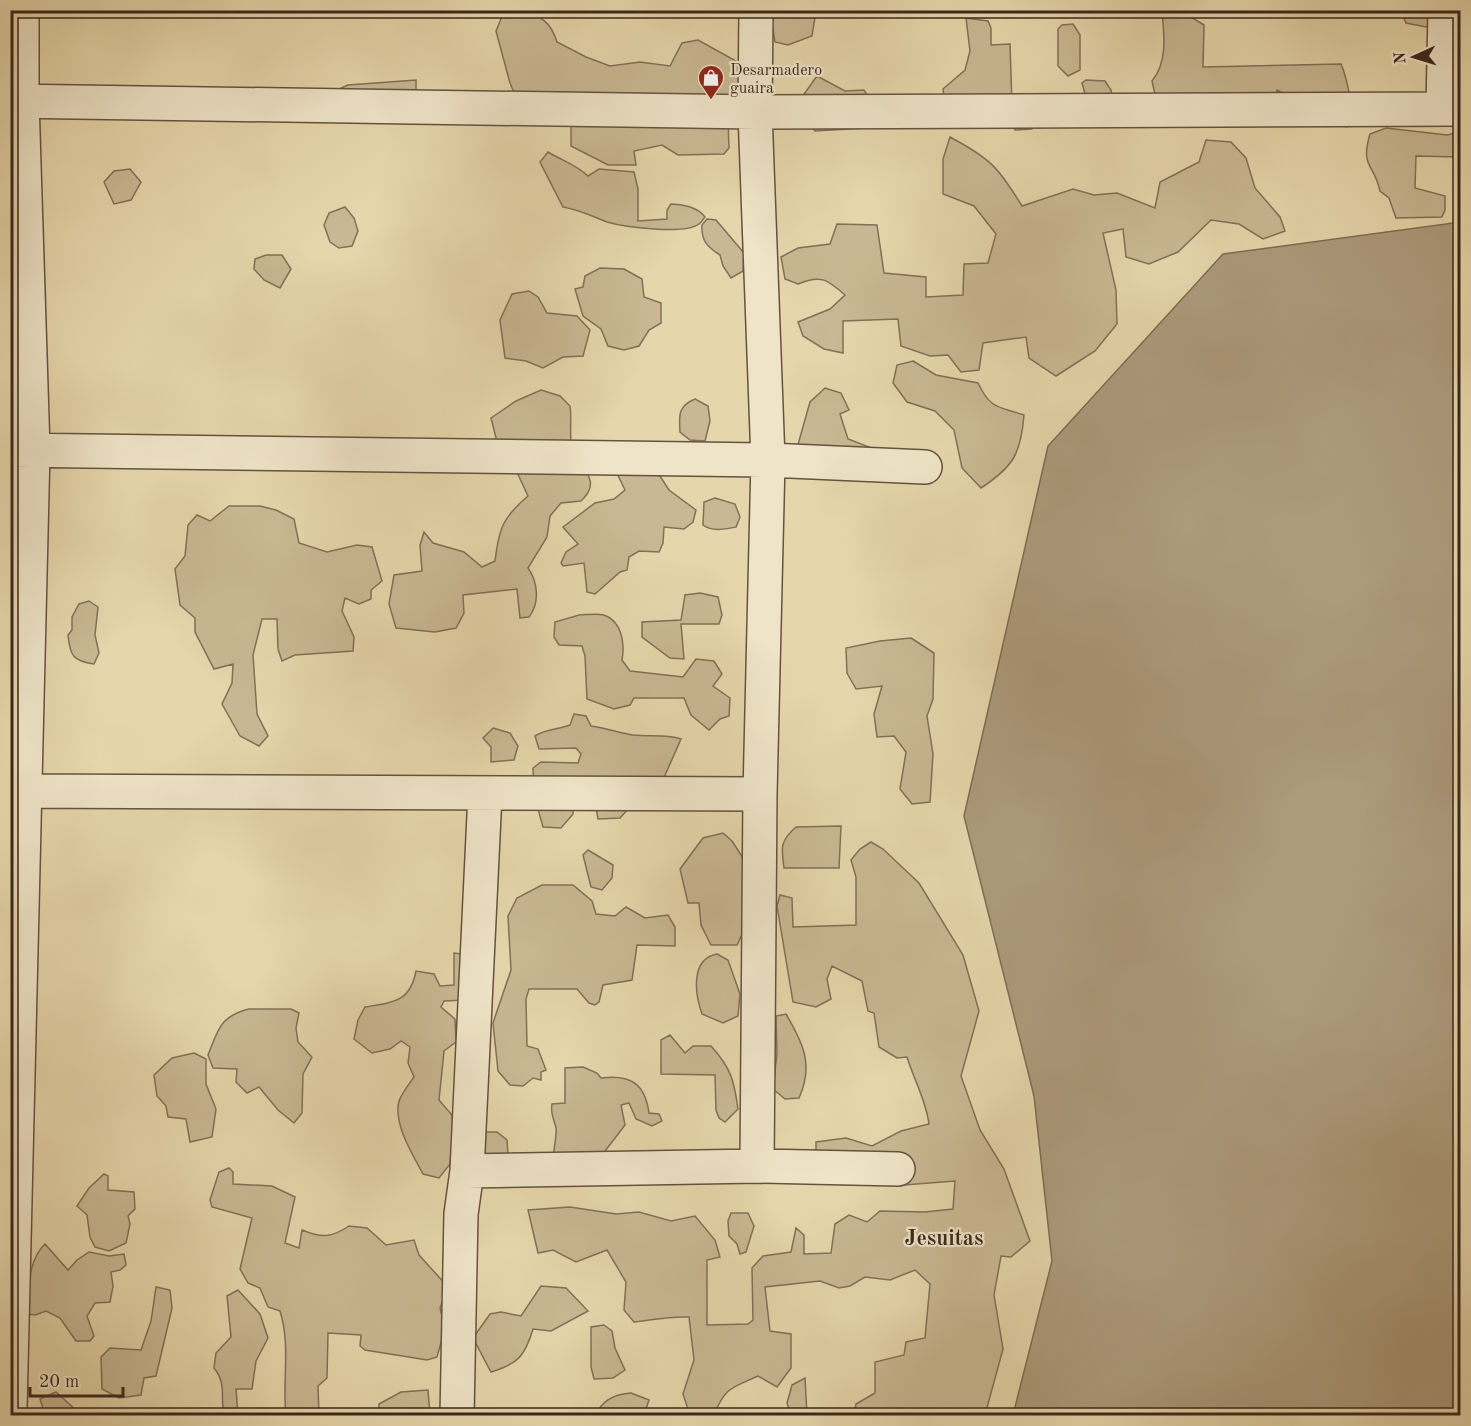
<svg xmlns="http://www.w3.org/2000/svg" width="1471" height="1426" font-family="'Old Standard TT',serif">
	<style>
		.green { fill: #c9b893; stroke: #827058; stroke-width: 1.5 }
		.water { fill: #ac9a7b; stroke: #7e6c55; stroke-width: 1.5 }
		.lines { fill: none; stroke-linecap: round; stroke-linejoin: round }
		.minor-casing { stroke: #655340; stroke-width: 36 }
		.minor { stroke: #efe4c8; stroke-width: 33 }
		.labels { text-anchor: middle; stroke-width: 4.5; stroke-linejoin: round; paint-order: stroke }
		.poi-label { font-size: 16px; fill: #3a271d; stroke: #efe4c8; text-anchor: start }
		.district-label { font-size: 22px; font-weight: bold; fill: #3a271d; stroke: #efe4c8 }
	</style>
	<rect width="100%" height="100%" fill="#e6d6ab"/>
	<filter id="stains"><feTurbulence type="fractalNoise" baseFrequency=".00333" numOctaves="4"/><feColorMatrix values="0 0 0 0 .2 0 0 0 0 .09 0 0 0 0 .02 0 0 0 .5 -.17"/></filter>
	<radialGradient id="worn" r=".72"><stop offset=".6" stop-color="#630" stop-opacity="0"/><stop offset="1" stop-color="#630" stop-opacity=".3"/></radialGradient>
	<!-- green -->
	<path class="green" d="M770,11H816L812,36L788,45L775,42Z
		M1162,11H1190L1191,17L1204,25L1203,67L1341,64C1349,81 1350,105 1356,124L1346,127L1324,111L1277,90L1275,108L1156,99L1152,81C1168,62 1164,34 1162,11Z
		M1401,11H1435L1434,20L1426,27L1406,23Z
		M522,13C542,15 551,23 557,42L586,57L610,66L640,62L670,66L682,43L698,40L736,61L745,90L728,119L729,148L724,154L678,155L662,145L634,151L636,165H608L571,146V125L524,117L510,83L496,31L503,14Z
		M966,18L988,21L991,28V45L1010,44L1012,105L1041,109L1032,129L1015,130L1008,113L978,127L964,128L945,107L943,89L965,70L970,51Z
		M1073,24L1080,35V70L1068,76L1058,66V29L1062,25Z
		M817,76L845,91L864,90L880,115L866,128L815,131L804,117L802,97Z
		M416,80V91L334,106L339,89L348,85Z
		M1086,80L1105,81L1111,90L1115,110L1088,104L1082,83Z
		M1386,128L1447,135L1460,132V157L1416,156L1415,188L1445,196V210L1442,217L1396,218L1389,198L1380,191C1374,163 1360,168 1370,134Z
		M950,137C991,159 998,167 1022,206L1073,189L1094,195L1117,193L1155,208L1160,182L1199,162L1206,140L1231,142L1246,158L1255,188L1280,217L1285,231L1263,239L1239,224L1211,220L1178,252L1149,264L1126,257L1123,229L1103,233L1116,290L1117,324L1095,351L1056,376L1029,358L1026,337L983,343L979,370L961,372L948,355L930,356L901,346L898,319L843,321V353L824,349L803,336L798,322L830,309L845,295C828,280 821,274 798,284L785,279L781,257L798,248L830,244L837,224L877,225L884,273L926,277V297L963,295L964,264L988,263L996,234L974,206L943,194V159Z
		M548,152C563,161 575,164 588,176L599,169L634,172L638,189V221L667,219V210L671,204C682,204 698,207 705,217C703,219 702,222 699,224C685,235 624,227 607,222C592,216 580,210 563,207L540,162Z
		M130,169L141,182L131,200L114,204L104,182L114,171Z
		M345,207L354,218L358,231L352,246L339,248L330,242L324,225L329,213Z
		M707,219L716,220L744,253L743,271L731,278L723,266L720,255C707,247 701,240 702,225Z
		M266,255H282L291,269L280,288L264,280L254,269L255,259Z
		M600,268L624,269L642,279L644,297L661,303V323L649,330L639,346L624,350L608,346L601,329L583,316L575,289L583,287L585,276Z
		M529,291L538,297L547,313L577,316L590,330L583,356L563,357L543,368L526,361L505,358L500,320L512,294Z
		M913,361L936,375L978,383C991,410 998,406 1024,415C1021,454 1013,467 981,488L962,468L954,430L935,411L907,402L893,383L897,365Z
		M825,388L841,393L849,410L840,414L848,439L874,449L797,448L810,402Z
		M541,390L560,396L570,406C572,418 569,439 572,449C579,468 604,480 581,501L561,503L550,516L547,537L528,568C538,582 540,603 529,617L520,618L517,589L463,595L464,613L456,628L435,632L396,628L389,604L394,575L422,571L420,545L424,532L433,543L464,552L482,567L495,561C499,529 502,518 528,496L514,466L499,450L491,418L516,401Z
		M695,399L708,406L710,421L705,441L690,440L680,432C679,415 678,406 695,399Z
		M612,463L656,470L669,490L696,510L693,522L684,529L664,527L663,543L659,552L639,551L629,557L627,570L620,572L595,594L587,592L584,563L563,566L561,563L566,552L578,544L563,527L595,503L614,499L625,490Z
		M715,498L735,504L740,517L736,527C726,529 712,532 703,525L704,502Z
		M229,506H260L276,510L294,519L299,543L327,552L357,545L372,547L382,581L371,590V599L359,604L345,598L342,611L354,637L353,651L295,655L282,661L278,649L277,619H262L253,655L257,714L268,736L259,746L240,736L222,704L232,683L233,664L214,669L195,632V618L180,605L175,569L185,556L188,525L197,515L210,521Z
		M700,593L718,597L722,615L719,624H681L684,659L670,658L642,637V622L681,620L685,595Z
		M89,601L98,607L95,635L99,653L94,664C73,661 70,656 68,635L72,630V617L79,604Z
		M579,615C586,615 597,613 604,615C622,621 625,644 622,660L630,671L683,677L696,659L714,661L722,674L713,686L730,698L729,716L720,719L709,730L691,715L684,698H634L630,705L614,709L587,699L585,656L582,646L559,645L554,637L555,622Z
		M911,638L934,653L933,699L927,716L933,754L930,802L912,804L900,789L906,752L894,736L877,737L874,714L882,686L856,689L847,673L846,648L880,641Z
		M574,714L586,716L591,726C606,728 620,733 633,735C650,737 665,734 681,739L662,782L637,799L620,818L598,819L595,802L574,788L573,814L561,828L543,827L534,795L533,768L541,762L578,763L581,754L576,748L539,749L535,736C546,729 557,730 570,725Z
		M493,728L510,733L518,746L514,760L491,762V747L483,738Z
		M841,826L839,868H784C781,847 780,841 796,827Z
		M723,833L732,841L745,861L746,926L737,945H711L701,925L699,903H688L680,869L703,838Z
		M871,842L883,849L919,883L963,955L979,1011L961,1076L980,1130L1004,1169L1030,1241L1011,1257L1001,1256L994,1295L1003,1349L985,1415H854L856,1404L875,1393V1362L904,1355L906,1342L925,1338L930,1284L915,1270L890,1280L865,1277L850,1286L839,1288L820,1281L765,1287L770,1331L791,1334V1368L777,1387L758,1376C732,1388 725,1387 714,1415L689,1412L683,1394L694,1360L689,1317C670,1316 652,1320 634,1322L624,1310L626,1282L607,1250L576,1262L553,1250L538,1253L528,1210L570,1207L616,1214L639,1212L671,1221L695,1216L715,1240L720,1257L707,1260V1325L748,1324L753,1320L752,1268L763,1256L791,1252L796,1228L804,1235V1254L831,1253L835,1224L849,1215L867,1222L880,1211L925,1212L953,1209L955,1181L904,1185L885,1178L816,1164V1142L846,1138L872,1146L901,1131L929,1124C926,1100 914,1080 907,1057L897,1058L879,1047L874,1013L868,1011L862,981L832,966L827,979L831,999L816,1007L793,1002L777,906L780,895L792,898L793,927L856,925V877L851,860L860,849Z
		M588,850L613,865L612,878L602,890L591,887L583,855Z
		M542,885H573L592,901L596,914L615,916L626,907L645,918L668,915L675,927V946L637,945L632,980L603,985L599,1002L595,1005L589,1003L577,989H529L526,999L527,1046L538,1049L546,1070L541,1072V1080L533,1078L523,1086L510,1085L498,1071L493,1023L511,970L508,916L517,898Z
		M454,953L468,955L465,1000L444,1001L441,1007L455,1019L456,1042L444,1051L439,1100L452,1115L458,1148L451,1153L450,1164L439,1178L423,1174C413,1155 393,1124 399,1101C402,1093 409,1084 414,1077L408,1063L410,1047L401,1041L390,1049L372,1053L354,1039L358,1020L365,1007C394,1002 410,1002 416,971L434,974L440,986L454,985Z
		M717,954L728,960L740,994L738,1016L723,1023L702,1014C695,994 690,959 717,954Z
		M249,1009H291L299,1013L296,1028L298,1042L312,1057L303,1074L302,1113L294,1123L278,1110L259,1087L247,1093L236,1082L237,1069L213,1068L208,1055C218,1030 220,1016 249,1009Z
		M786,1014C803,1043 814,1065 799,1098L785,1099L773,1089L777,1053L776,1016Z
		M670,1035L685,1053L693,1046H711C731,1068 734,1080 738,1109L725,1122L719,1118L716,1110L715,1075L661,1074V1040Z
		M194,1053L206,1059V1084L216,1109L212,1137L190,1142L186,1119L168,1117L166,1106L157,1096L154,1075L172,1058Z
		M583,1067L597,1073L601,1078C631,1074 645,1084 649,1113L659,1114L662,1121L652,1126L636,1119L629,1103L621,1105L625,1125L602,1155L554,1163C552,1151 557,1139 556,1128C554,1119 550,1114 552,1104L565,1103V1068Z
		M487,1132H497L507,1140L508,1155L482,1170L479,1140Z
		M229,1168L233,1172V1184L272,1186L295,1197L285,1243L299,1248L302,1230C322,1238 331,1238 349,1226L367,1228L386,1245L414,1240L419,1255L448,1287L440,1308L445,1329L437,1357L427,1360L365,1350L360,1346L361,1335L328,1333L327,1378L318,1386L319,1415H286C282,1380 291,1346 280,1311L268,1307L260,1288L248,1283L240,1269L252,1218L212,1207L210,1200L219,1172Z
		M104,1174L108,1176V1190L134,1192L135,1209L128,1216L130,1224L126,1243L109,1251L95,1247L90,1237L87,1215L77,1206L89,1188Z
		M731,1213H748L754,1226L746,1252L740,1254L737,1244L729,1236L728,1221Z
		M45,1244L68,1270L77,1260L89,1252L109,1256L124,1254L126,1265L120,1270L111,1272L113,1286L110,1302L95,1303L87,1316L94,1336L90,1341H76L60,1318L46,1311L35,1315L26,1314C29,1291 27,1261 45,1244Z
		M541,1286L566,1288L588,1311L551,1331L533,1329C525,1356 518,1364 491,1372L473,1338L490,1314L501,1312L521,1316Z
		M156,1287L170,1290L172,1308L156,1376L144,1378L141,1395L119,1398L102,1389L101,1357L110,1348L141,1350L151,1321Z
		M238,1290L260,1314L268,1338L256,1361L252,1389H236L238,1415H224C220,1397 227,1384 214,1368L216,1353L231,1337L227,1296Z
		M604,1325L612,1331L615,1348L625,1370L613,1378L594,1379L591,1367V1327Z
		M805,1378L807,1415H791L787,1403L792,1385Z
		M428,1390L430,1415H379V1404L401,1392Z
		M56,1392L77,1411V1415H45L40,1399Z
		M631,1393L649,1400L646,1409L614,1410V1415H596C602,1400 615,1394 631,1393Z"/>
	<!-- water -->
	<path class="water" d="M1460,222V1415H1013L1052,1261L1034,1096L964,816L1048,446L1223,254Z"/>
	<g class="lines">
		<defs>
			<path id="minor" d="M756,10L755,112L768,460L760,794L757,1166
				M10,101L755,112L1460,109
				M1443,108L1445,10
				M12,450L768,460L925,467
				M10,791L760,794
				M467,1171L757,1166L898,1169
				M10,1408L33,450L22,101V10
				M457,1416L461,1214L467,1171L485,794"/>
		</defs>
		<!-- minor casing -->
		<use href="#minor" class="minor-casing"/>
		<!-- minor -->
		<use href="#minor" class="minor"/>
	</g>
	<!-- icons -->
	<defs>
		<symbol id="shop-pin" viewBox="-11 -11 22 30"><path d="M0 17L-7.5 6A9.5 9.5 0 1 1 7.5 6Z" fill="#8f2418" stroke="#efe4c8"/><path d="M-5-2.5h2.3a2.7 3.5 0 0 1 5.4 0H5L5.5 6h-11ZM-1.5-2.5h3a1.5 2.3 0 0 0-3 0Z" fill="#fff"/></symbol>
	</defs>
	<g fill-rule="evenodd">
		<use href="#shop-pin" x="696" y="63" width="30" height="40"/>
	</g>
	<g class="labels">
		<!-- poi labels -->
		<g class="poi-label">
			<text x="730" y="75">Desarmadero<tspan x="730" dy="18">guaira</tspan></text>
		</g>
		<!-- district labels -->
		<g class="district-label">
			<text x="944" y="1245">Jesuitas</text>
		</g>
	</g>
	<!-- margin -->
	<rect width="1471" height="1426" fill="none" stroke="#e6d6ab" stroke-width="36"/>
	<rect x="12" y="12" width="1447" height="1402" fill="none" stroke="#3a271d" stroke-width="3"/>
	<rect x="18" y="18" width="1435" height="1390" fill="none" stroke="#3a271d" stroke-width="1.5"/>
	<!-- north arrow -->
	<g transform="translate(1414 57) rotate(266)" stroke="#efe4c8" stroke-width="4.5" paint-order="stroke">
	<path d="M0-4.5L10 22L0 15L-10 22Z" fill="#3a271d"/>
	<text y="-9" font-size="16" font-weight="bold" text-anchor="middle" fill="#3a271d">N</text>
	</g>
	<!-- scale -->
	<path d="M30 1387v9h93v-9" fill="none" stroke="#3a271d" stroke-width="3"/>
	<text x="39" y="1387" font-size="18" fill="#3a271d" stroke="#efe4c8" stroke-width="4.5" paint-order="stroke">20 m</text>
	<rect width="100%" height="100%" filter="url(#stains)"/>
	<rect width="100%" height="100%" fill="url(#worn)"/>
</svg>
